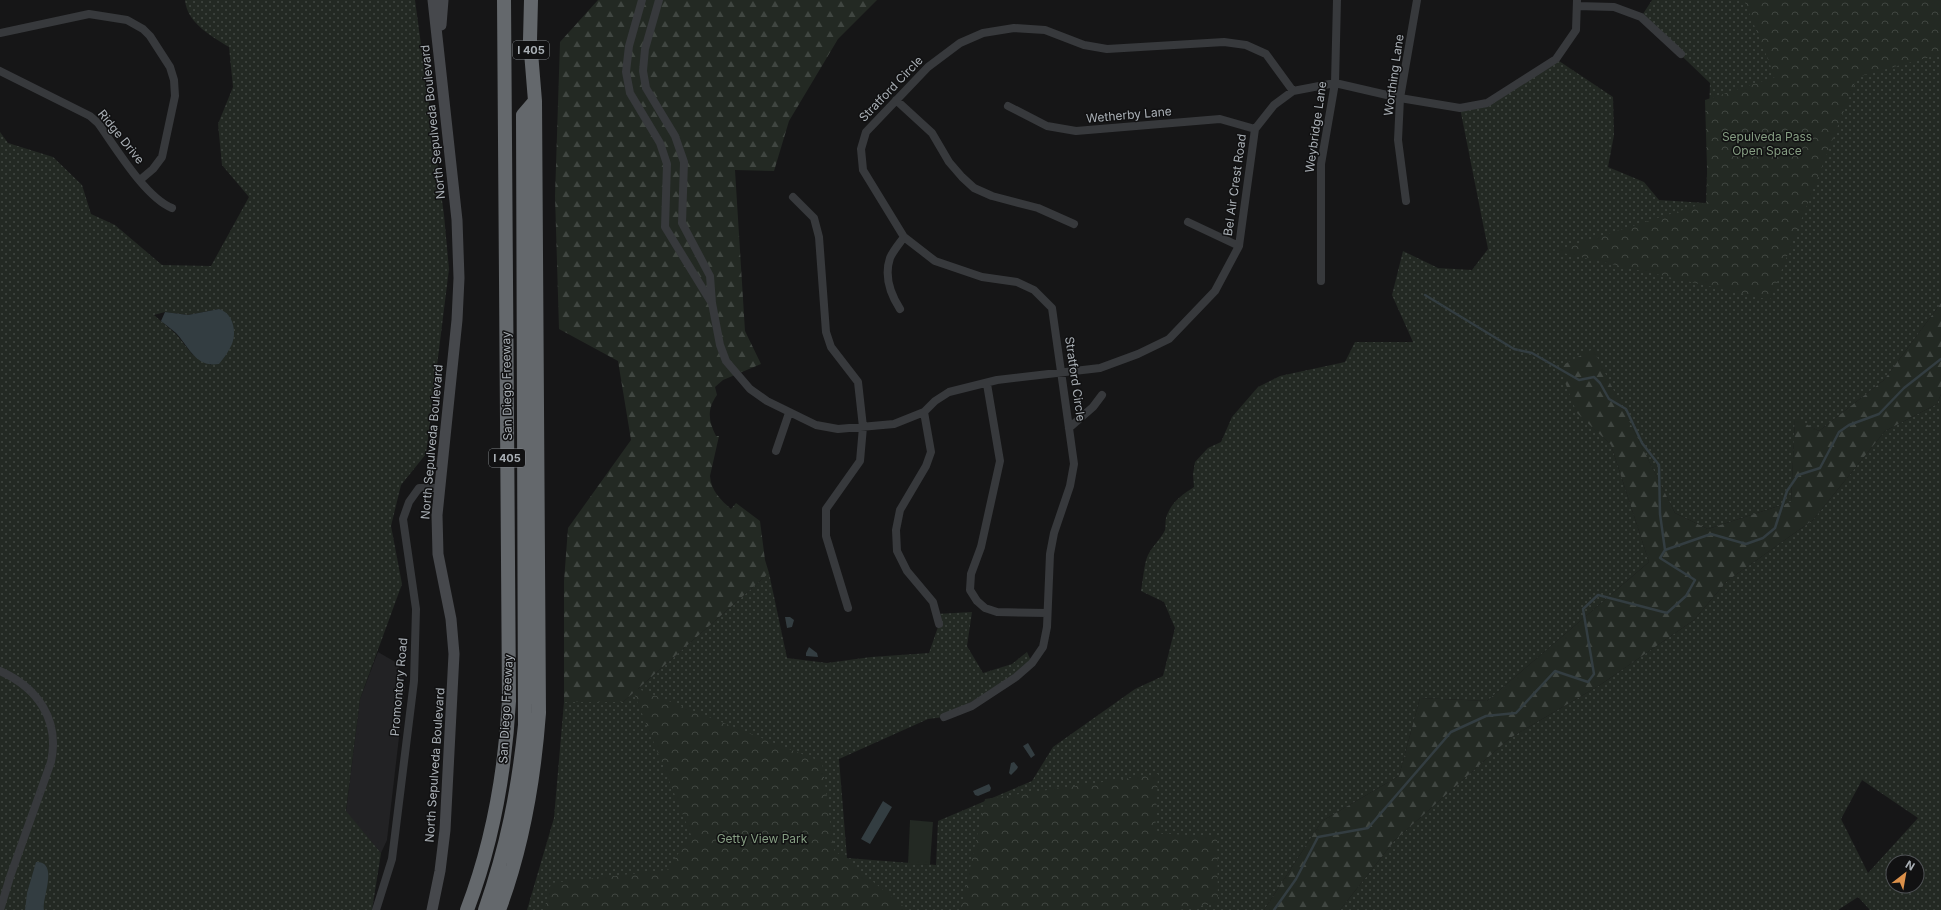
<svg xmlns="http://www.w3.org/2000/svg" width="1941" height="910" font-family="Inter,sans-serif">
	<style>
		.built { fill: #222224 }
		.grass { fill: url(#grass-dots); fill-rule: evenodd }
		.forest { fill: url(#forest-firs) }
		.park { fill: url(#park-crowns) }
		.garden { fill: #232923 }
		.water { fill: #333d41 }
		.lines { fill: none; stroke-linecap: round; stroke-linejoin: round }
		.stream { stroke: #333d41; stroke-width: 2.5 }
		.minor { stroke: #37393c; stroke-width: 8 }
		.secondary { stroke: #46484c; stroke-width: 11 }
		.motorway { stroke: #64686c; stroke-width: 14 }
		.labels { text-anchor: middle; stroke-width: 3; stroke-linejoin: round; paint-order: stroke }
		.shield { fill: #111112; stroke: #7c8085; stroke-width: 1 }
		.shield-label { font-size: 11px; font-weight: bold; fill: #aab0b6 }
		.street-label { font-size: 12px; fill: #aab0b6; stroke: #111112 }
		.park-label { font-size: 12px; fill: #869e83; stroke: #111112 }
	</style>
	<defs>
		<pattern id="grass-dots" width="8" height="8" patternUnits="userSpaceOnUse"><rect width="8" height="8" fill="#232923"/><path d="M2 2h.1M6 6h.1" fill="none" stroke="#404641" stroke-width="1.8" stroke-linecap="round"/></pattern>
		<pattern id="forest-firs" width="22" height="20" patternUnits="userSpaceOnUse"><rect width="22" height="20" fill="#232923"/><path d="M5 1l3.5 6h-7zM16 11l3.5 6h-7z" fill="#404641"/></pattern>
		<pattern id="park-crowns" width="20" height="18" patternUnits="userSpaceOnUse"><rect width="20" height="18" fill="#232923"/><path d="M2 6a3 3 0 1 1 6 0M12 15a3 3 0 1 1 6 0" fill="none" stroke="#404641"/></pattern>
	</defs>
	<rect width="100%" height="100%" fill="#161617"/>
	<!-- built -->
	<path class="built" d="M378,652L397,663L405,686L387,840L381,853L346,812L360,699Z"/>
	<!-- grass -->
	<path class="grass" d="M185,0H415L444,215L449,269L426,454L401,485L391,526L402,584L360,699L346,811L381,853L372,910H0V132L8,143L53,157L82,185L91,214L115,225L162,265L211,266L249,197L222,165L218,124L233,87L229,47C211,36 187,23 185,0ZM219,309L211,365L192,354L176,334L154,315L165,312L188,315Z
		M1652,0H1941V303L1884,380L1819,431L1795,419L1791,502L1708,529L1675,513L1593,350L1560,367L1577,412L1611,445L1649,562L1487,701L1420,698L1399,776L1322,821L1264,910H527L554,818L564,702H623L769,573L787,658L827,663L871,657L929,653L939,624L936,614L972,612L967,646L983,673L1012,664L1027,652L1032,663L1016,677L944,717L928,719L839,759L847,858L936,865L938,821L1032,781L1053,747L1135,689L1163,676L1175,628L1164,602L1141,591C1143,581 1144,563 1148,555C1151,548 1163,536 1165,530C1166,526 1165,522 1166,518C1171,502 1182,495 1194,487L1193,474L1195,462L1208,448L1221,442L1232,417L1258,387L1280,376L1345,362L1355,342H1413L1392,295L1403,251L1438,268L1472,270L1488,249L1460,108L1487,103L1556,59L1613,97L1614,135L1608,167L1644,182L1659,200L1706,203L1710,83L1641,17Z
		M1941,394V910H1870L1858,897L1838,910H1340L1395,840L1510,738L1600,685L1694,620L1727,581L1813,520L1885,431L1937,404ZM1862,780L1918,818L1868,873L1841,819ZM1893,862H1917V886H1893Z"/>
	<!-- forest -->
	<path class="forest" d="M598,0H877L838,39L789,121L774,171L735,170L745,331L761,364L723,380L715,387L717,395C707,409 708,420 716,436H719L710,476C711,491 721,500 731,509L736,503L760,521L765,560L769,573L623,702H564V581L568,528L631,440L618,361L559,329L555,196L560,42Z
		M1941,303V394L1937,404L1885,431L1813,520L1727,581L1694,620L1600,685L1510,738L1395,840L1340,910H1264L1322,821L1399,776L1420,698L1487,701L1649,562L1611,445L1577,413L1559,367L1593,349L1675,513L1708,529L1791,502L1795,418L1819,431L1884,380Z"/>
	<!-- park -->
	<path class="park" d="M1744,0H1941V54L1857,77L1770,300L1554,251L1708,202L1705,100L1775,77Z
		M631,686L822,762L834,850L908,910H544L551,883L667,870L691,835Z
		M1158,774L1155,833L1217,837L1218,903L1179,910H961L985,799Z"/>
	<!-- garden -->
	<path class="garden" d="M910,820L933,822L930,865L908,864Z"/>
	<!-- water -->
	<path class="water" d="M219,309C233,313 237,331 232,344C229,351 224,358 219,364C196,368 189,347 176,333C171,329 166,325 161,321L165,312L188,315Z
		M785,617H790L794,620L792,627L787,628Z
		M809,647L817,653L818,657L806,656V653Z
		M1028,743L1035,755L1031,758L1023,746Z
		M1014,762L1018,767L1017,769L1011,775L1009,773L1011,763Z
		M989,784L991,788L990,791L978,796L975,795L973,791Z
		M883,801L892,807L870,844L861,839Z
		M36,862C60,861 41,900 44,910H25L27,893Z"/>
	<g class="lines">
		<!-- stream -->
		<path class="stream" d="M1425,295L1514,349L1532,353L1579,380L1594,377L1600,383L1609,399L1626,409L1642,443L1659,465L1660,514L1665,550
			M1274,910L1296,879L1318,837L1368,828L1451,732L1486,716L1516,713L1555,671L1588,682L1594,674L1583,609L1598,595L1667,613L1686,596L1695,580L1660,558L1665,550L1711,534L1746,544L1763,538L1775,528L1787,491L1798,475L1820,468L1839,432L1849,425L1879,414L1904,388L1941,359"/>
		<!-- minor -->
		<path class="minor" d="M642,0L629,46L626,72L630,93L660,143L667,164L665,227L711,302
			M659,0L645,49L643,71L646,88L675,136L684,162L682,223L710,276L712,303L720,345L726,361L750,389L767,401L816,425L838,429L894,424L924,412L935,401L949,392L997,380L1100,368L1138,354L1169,339L1215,291L1239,246L1255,129L1274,105L1293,91L1335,83L1400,98L1460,108L1487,103L1556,59L1576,30L1577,0
			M1577,6L1614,7L1641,17L1681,54
			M0,33L89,14L127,20L143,29L150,36L170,67L174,80L175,96L162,157L153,169L140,180
			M0,71L90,116L98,123C116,148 145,197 172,208
			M896,100L932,133L949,162L962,177L974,188L992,196L1038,208L1074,224
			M1008,106L1047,126L1076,131L1220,119L1255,129
			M793,197L814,218L819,237L826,332L831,347L858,382L863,427L860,461L826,509V536L848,608
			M1406,201L1398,140L1400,98L1417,0
			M1188,222L1239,246
			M1321,281V164L1335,83L1337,0
			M900,309C891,295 884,276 890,258C893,251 899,244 904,237
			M987,384L1000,461L981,547L971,574L970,590L977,601L985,608L997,612L1047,613
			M924,412L931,452L926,466L900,510L896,530L897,551L907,571L933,602L939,624
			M1069,428L1093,407L1102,395
			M776,451L789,413
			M0,671C38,688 60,720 51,762L10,877L0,910
			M944,717L972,706L1016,677L1032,663L1043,647L1047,627L1050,554L1054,533L1070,486L1074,464L1069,428L1052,308L1034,290L1017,282L982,277L935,261L904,237L863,170L861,149L866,132L928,67L960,43L983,33L1014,28L1045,30L1084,45L1107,49L1224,42L1246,45L1266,54L1293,91
			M376,910L392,859L414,681L416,609L403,519L409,502L419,488H439"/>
		<!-- secondary -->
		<path class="secondary" d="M441,25L443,0
			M432,910L440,871L445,830L454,654L451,619L438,554L437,515L457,320L459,278L457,220L433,0"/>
		<!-- motorway -->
		<path class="motorway" d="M467,910C493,842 505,773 509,701L504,0
			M485,910C507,847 518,792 525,725L523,115L535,101
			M499,910C523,846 534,781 539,713L535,101L530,40L531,0"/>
	</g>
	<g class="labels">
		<!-- shield labels -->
		<g class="shield">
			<rect x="513" y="41" width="36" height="18" rx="3"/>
			<rect x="489" y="449" width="36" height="18" rx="3"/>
		</g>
		<g class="shield-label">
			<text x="531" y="54">I 405</text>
			<text x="507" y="462">I 405</text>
		</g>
		<!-- street labels -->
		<g class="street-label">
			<text transform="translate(1394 75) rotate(-82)" y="4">Worthing Lane</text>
			<text transform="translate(891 89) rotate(-46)" y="4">Stratford Circle</text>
			<text transform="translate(1129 115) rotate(-5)" y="4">Wetherby Lane</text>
			<text transform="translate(433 122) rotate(-96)" y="4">North Sepulveda Boulevard</text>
			<text transform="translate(1316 127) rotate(-82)" y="4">Weybridge Lane</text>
			<text transform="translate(121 137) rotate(51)" y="4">Ridge Drive</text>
			<text transform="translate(1235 185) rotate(-82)" y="4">Bel Air Crest Road</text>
			<text transform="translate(1075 379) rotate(82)" y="4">Stratford Circle</text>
			<text transform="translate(507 386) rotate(-91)" y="4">San Diego Freeway</text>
			<text transform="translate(432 442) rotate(-85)" y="4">North Sepulveda Boulevard</text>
			<text transform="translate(399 687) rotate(-85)" y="4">Promontory Road</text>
			<text transform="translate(506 709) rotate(-87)" y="4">San Diego Freeway</text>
			<text transform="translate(435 765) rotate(-86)" y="4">North Sepulveda Boulevard</text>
		</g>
		<!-- park labels -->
		<g class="park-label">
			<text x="1767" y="141">Sepulveda Pass<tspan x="1767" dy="14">Open Space</tspan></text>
			<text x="762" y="843">Getty View Park</text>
		</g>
	</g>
	<!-- north arrow -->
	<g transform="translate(1905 874) rotate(31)"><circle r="19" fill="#111112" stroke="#4e5154"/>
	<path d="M0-3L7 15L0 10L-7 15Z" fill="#db904a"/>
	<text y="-6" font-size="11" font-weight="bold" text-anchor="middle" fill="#aab0b6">N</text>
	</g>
</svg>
